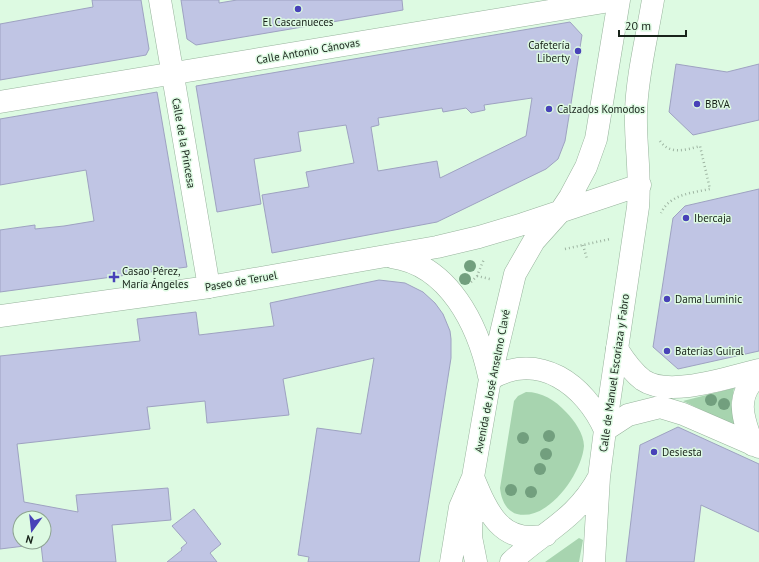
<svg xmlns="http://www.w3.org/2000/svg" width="759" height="562" font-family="'PT Sans',sans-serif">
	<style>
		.green { fill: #a7d4af }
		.building { fill: #c0c5e4; stroke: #9ea2c1; fill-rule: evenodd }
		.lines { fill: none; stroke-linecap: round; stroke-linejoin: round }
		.minor-casing { stroke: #97b39c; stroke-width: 23 }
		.major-casing { stroke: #97b39c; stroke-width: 23 }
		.path { stroke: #9eb5a2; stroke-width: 2.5; stroke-dasharray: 1 3; stroke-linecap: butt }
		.minor { stroke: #fff; stroke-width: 22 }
		.major { stroke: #fff; stroke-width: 22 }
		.tree { fill: #729f7e }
		.poi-dot { fill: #4842b8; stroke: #ddfae2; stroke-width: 1.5 }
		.labels { text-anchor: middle; stroke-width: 3; stroke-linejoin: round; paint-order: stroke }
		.poi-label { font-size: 11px; fill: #18231a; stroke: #ddfae2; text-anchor: start }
		.street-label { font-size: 11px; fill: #18231a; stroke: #ddfae2 }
	</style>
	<rect width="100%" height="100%" fill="#ddfae2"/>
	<!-- green -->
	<path class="green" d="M734,388L731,405L737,425L735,426L683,401Z
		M526,392C542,392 555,400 566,412C574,420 584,434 584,446C582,473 548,522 517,514C506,511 501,499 500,488L514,401L518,396Z
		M579,538L583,540L579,562H545Z"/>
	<!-- building -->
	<path class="building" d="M92,0H141L149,49L146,55L0,80V24L93,7Z
		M181,0H219V3L237,0H402L403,10L196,45L187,39Z
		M570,22L582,35L565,141L558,159L546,169L437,222L272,253L262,195L309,187L306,172L354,163L346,125L298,132L301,151L254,159L261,204L217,212L196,86ZM532,98L526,136L440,178L437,161L378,171L371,127L379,125L378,118L442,108L443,112L466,108L471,113L485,110L484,105Z
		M676,64L727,72L759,64V120L693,135L669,112Z
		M157,92L187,267L0,292V230L35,225V229L64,226L94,221L86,170L0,185V119Z
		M759,189V351L678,369L653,347L673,218L685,206Z
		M379,280L405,283L423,292L435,303L443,314L450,331L451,339V358L419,562H308L309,557L298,555L317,428L361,434L374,358L283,379L289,415L207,423L205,401L147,407L150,429L17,444L24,502L78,512L76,495L168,488L171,520L112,525L116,562H43L41,544L0,549V356L140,341L137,319L196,312L199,335L274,326L270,303ZM20,518H44V542H20Z
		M678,427L759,464V532L701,505L694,562H626L640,445Z
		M194,509L221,544L210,553L217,562H167L182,550L181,548L187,543L172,526Z"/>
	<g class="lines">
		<defs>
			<path id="minor" d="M160,0L209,287
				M0,102L616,0
				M617,349C624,360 632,372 643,380C669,398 729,377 759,370
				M605,430L628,415L660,407L683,414L759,447
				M753,445C743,419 734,395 759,375"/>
			<path id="major" d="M392,257C449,265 478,325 489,376
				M0,316L209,287L437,247L479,237L523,224L640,185
				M490,379C539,350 585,385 605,430
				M473,477C487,511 501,546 546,535
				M472,506L471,537L476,562
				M451,562L460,507L473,477L490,379L515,274L534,241L560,212L570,197L586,167L596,139L619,0
				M511,562C544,531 576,520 599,477
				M594,562L599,477L605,430L638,207C641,175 635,144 636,112C637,75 647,37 653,0"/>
		</defs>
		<!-- minor casing -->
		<use href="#minor" class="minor-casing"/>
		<!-- major casing -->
		<use href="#major" class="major-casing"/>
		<!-- path -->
		<path class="path" d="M660,141C670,155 686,150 700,146L710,189C692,193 670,194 661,213
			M583,245L587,259
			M565,249L610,239
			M477,276L490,279
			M471,282L477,276L484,259"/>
		<!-- minor -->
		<use href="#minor" class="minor"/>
		<!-- major -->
		<use href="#major" class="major"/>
	</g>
	<!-- trees -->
	<g class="tree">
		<circle cx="470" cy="266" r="6"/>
		<circle cx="465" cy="279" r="6"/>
		<circle cx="711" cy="400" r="6"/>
		<circle cx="724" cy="404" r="6"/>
		<circle cx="549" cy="436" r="6"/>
		<circle cx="523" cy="438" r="6"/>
		<circle cx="546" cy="454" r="6"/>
		<circle cx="540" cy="469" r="6"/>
		<circle cx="511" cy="490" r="6"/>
		<circle cx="531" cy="492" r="6"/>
	</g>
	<!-- markers -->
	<g class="poi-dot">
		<circle cx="298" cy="9" r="4"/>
		<circle cx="578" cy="51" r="4"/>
		<circle cx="697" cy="104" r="4"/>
		<circle cx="549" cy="109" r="4"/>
		<circle cx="686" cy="218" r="4"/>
		<path d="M112 271h4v4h4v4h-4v4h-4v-4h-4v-4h4z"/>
		<circle cx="667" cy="299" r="4"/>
		<circle cx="667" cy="351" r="4"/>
		<circle cx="654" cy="452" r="4"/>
	</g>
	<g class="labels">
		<!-- poi labels -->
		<g class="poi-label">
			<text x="298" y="26" text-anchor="middle">El Cascanueces</text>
			<text x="570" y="49" text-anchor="end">Cafetería<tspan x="570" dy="13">Liberty</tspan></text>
			<text x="705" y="108">BBVA</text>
			<text x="557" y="113">Calzados Komodos</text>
			<text x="694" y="222">Ibercaja</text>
			<text x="122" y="275">Casao Pérez,<tspan x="122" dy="13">María Ángeles</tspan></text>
			<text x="675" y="303">Dama Luminic</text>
			<text x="675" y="355">Baterías Guiral</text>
			<text x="662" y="456">Desiesta</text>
		</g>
		<!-- street labels -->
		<g class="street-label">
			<text transform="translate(308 51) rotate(-10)" y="4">Calle Antonio Cánovas</text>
			<text transform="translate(184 143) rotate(80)" y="4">Calle de la Princesa</text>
			<text transform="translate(241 281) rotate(-10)" y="4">Paseo de Teruel</text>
			<text transform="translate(614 373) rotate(-82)" y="4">Calle de Manuel Escoriaza y Fabro</text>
			<text transform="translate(492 381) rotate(-79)" y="4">Avenida de José Anselmo Clavé</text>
		</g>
	</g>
	<!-- north arrow -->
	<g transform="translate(32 530) rotate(195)"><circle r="19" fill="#ddfae2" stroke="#8ea492"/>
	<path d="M0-3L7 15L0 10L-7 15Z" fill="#4842b8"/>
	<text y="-6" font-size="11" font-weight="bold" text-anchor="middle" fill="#18231a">N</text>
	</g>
	<!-- scale -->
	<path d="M619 30v6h67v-6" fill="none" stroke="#18231a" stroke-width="2"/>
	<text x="625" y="30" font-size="12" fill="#18231a" stroke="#ddfae2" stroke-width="3" paint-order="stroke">20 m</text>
</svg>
